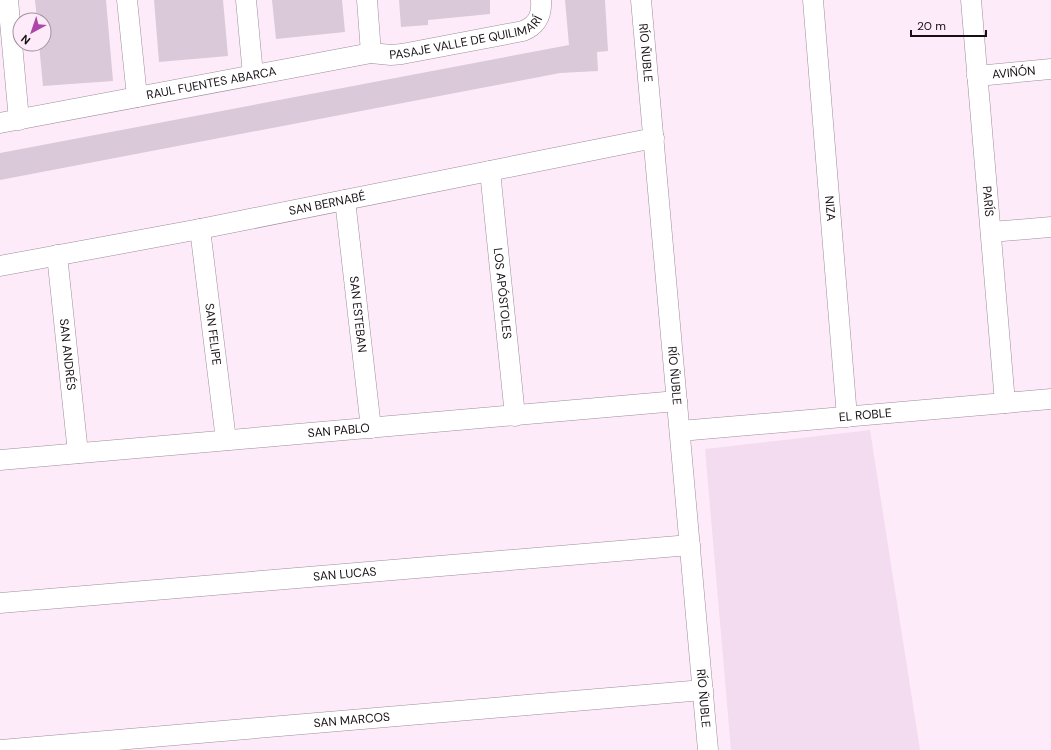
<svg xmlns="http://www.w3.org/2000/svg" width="1051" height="750" font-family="'DM Sans',sans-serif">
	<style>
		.built { fill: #f3dcf0 }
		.building { fill: #dac9d8 }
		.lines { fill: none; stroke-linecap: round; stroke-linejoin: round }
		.minor-casing { stroke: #9d8d9b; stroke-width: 21 }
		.minor { stroke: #fff; stroke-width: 20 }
		.labels { text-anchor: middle; stroke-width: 4; stroke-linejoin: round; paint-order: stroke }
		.street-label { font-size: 12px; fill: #161015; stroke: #fdebfa }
	</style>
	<rect width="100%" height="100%" fill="#fdebfa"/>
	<!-- built -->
	<path class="built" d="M870,430L920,750H731L705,449Z"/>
	<!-- building -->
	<path class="building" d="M35,0H106L113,81L43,86L39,44H44V20H37Z
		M154,0H223L228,56L159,62Z
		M272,0H342L345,32L276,39Z
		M399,0H490V14L428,20V25L401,27Z
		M565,0H605L608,51L597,52L598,71L560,73L0,180V153L569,45Z"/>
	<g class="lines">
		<defs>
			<g id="minor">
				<path d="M8,0L19,120"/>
				<path d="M127,0L137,97"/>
				<path d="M246,0L253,75"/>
				<path d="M367,0L371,53"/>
				<path id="s1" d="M641,0L708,750"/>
				<path id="s2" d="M813,0L847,417"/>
				<path id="s3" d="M971,0L1005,403"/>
				<path id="s4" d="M977,76L1051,69"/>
				<path id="s5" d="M0,123L371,53L391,55L402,54L523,31C538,25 542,15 541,0"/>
				<path id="s6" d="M490,171L515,416"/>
				<path id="s7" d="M345,200L371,428"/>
				<path id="s8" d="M200,229L226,440"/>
				<path d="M991,232L1051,227"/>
				<path id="s9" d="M57,255L78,453"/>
				<path id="s10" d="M0,266L200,229L654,138"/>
				<path id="s11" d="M680,431L1051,399"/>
				<path id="s12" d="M0,460L677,401"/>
				<path id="s13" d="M0,603L690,545"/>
				<path id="s14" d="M0,750L703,690"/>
			</g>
		</defs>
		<!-- minor casing -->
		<use href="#minor" class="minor-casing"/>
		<!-- minor -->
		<use href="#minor" class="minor"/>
	</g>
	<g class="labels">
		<!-- street labels -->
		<g class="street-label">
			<text dy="4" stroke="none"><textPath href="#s5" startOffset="475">PASAJE VALLE DE QUILIMARÍ</textPath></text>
			<text dy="4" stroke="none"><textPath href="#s1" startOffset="53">RÍO ÑUBLE</textPath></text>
			<text dy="4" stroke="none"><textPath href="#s4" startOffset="37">AVIÑÓN</textPath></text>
			<text dy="4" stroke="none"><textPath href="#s5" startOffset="215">RAUL FUENTES ABARCA</textPath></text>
			<text dy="4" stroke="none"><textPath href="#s3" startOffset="202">PARÍS</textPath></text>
			<text dy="4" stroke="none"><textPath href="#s10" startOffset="333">SAN BERNABÉ</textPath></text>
			<text dy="4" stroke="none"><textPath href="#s2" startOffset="209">NIZA</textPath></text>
			<text dy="4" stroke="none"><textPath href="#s6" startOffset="123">LOS APÓSTOLES</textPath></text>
			<text dy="4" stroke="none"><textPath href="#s7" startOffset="115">SAN ESTEBAN</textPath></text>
			<text dy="4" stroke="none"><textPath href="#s8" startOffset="106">SAN FELIPE</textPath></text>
			<text dy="4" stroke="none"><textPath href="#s9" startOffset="100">SAN ANDRÉS</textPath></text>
			<text dy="4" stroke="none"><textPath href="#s1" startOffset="377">RÍO ÑUBLE</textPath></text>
			<text dy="4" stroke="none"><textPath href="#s11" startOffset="186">EL ROBLE</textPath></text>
			<text dy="4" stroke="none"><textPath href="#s12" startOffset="340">SAN PABLO</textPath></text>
			<text dy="4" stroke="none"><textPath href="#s13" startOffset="346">SAN LUCAS</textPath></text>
			<text dy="4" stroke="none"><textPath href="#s1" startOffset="701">RÍO ÑUBLE</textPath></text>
			<text dy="4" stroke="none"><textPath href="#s14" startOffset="353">SAN MARCOS</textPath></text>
		</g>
	</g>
	<!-- north arrow -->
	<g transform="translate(32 32) rotate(220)"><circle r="19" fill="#fdebfa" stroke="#a1939e"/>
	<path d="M0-3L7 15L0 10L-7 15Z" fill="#ae45a7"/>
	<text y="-6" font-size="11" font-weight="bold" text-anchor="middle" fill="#161015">N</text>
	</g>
	<!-- scale -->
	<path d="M911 30v6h75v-6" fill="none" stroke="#161015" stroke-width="2"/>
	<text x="917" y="30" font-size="12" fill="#161015" stroke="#fdebfa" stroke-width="3" paint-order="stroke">20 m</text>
</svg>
